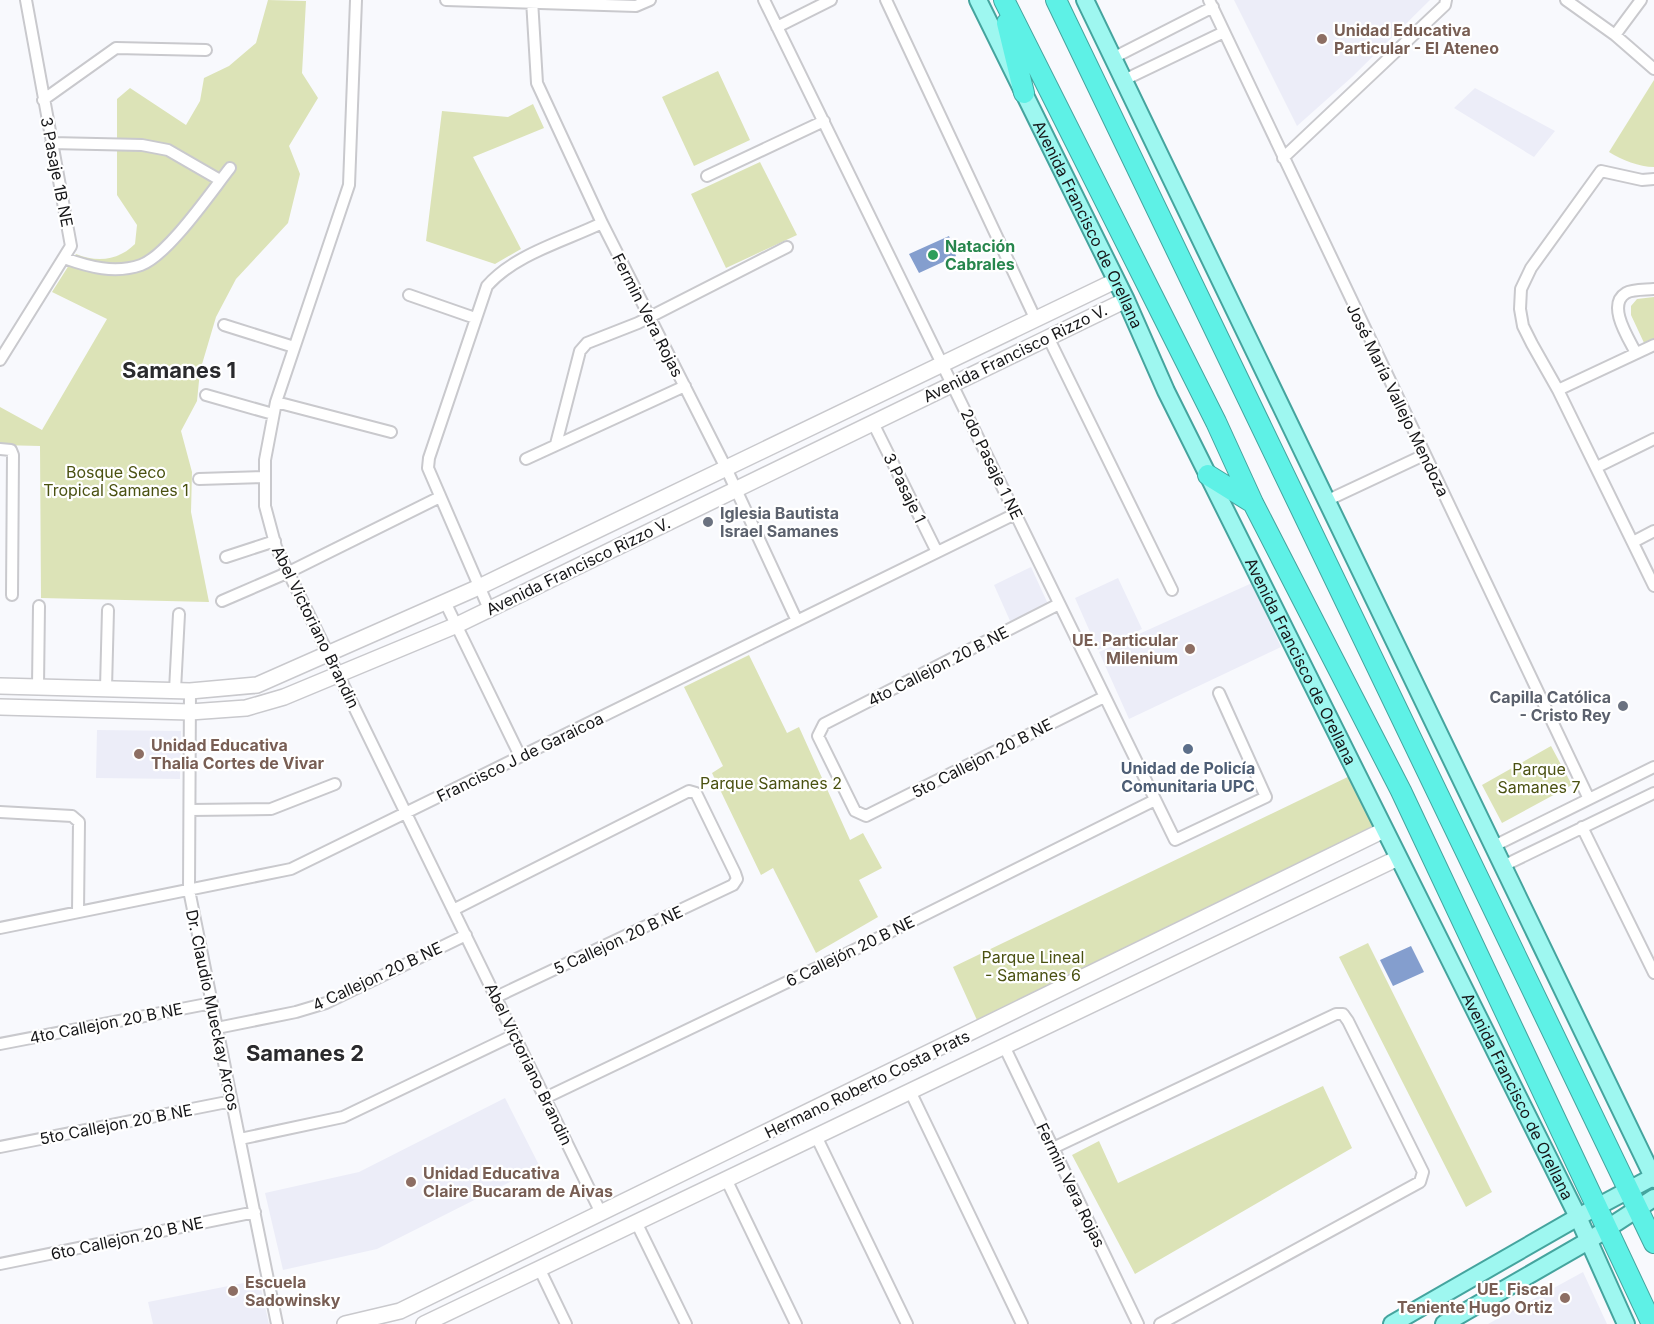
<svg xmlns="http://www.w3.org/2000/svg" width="1654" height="1324" font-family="Inter,sans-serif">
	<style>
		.built { fill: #ecedf8 }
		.green { fill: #dce3b7 }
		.water { fill: #849ece }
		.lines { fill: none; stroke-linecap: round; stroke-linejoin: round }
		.street-casing { stroke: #c9c9cd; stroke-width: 14 }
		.secondary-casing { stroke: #c9c9cd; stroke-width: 18 }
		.primary-casing { stroke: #45a49e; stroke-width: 20 }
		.highway-casing { stroke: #45a49e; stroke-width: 22 }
		.street { stroke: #fff; stroke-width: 10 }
		.secondary { stroke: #fff; stroke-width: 15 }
		.primary { stroke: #9ef7f0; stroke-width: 16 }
		.highway { stroke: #5ef1e6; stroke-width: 20 }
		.education-dot { fill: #8d6e63; stroke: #fff; stroke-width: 2 }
		.leisure-dot { fill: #2e9e5b; stroke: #fff; stroke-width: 2 }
		.worship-dot { fill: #6b7280; stroke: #fff; stroke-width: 2 }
		.service-dot { fill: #5c6f8a; stroke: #fff; stroke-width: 2 }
		.labels { text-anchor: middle; stroke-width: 4.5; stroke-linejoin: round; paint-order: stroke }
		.education-label { font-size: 16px; font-weight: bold; fill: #785e54; stroke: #fff; text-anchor: start }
		.street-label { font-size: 16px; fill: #161618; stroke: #fff }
		.leisure-label { font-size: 16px; font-weight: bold; fill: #27864d; stroke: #fff; text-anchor: start }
		.park-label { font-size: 16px; fill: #4a5111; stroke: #fff }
		.worship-label { font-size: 16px; font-weight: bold; fill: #5b616d; stroke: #fff; text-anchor: start }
		.service-label { font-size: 16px; font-weight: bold; fill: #4e5e75; stroke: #fff }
		.district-label { font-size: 22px; font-weight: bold; fill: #2a2a2d; stroke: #fff }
	</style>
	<rect width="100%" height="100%" fill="#f8f9fd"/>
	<!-- built -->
	<path class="built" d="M1234,0H1430L1352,77L1297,126Z
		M1475,88L1555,131L1534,157L1454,108Z
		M1031,567L1048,604L1011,623L994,585Z
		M1118,578L1142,629L1098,650L1075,598Z
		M1252,583L1281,647L1129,719L1099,652Z
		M97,730L181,731L180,779L96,778Z
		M505,1098L540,1167L377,1249L283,1270L265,1193L359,1172Z
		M1583,1272L1607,1324H1488Z
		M259,1280L269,1324H153L148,1302Z"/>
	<!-- green -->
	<path class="green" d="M268,0L306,1L302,73L318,98L289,146L300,174L288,223L236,279L216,317L200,371L197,401L181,431L192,472L191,512L209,602L41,598L40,446L0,445V407L42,430L107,319L52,292L76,254C98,263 119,260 135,244L137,225L117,195V99L130,88L186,125L200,101L204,78L229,66L256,43Z
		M718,71L750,140L694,166L662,97Z
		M1654,80V167C1639,167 1622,160 1609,152Z
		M533,104L544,128L473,157L521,249L495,264L426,241L442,111L508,117Z
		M760,162L797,235L726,268L691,194Z
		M1654,297V341L1645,345L1631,315V306L1637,299Z
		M749,655L787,733L799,727L850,840L863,833L882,868L859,880L878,917L816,953L773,868L761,875L712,773L723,766L684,687Z
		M1551,746L1572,785L1502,823L1482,785Z
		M1356,773L1384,830L981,1029L953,967Z
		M1368,943L1492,1192L1466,1207L1339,957Z
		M1323,1086L1352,1148L1135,1274L1072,1155L1099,1141L1118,1183Z"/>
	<!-- water -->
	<path class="water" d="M949,236L956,256L919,273L909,254Z
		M1411,946L1424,972L1393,986L1380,960Z"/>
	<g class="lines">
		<defs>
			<path id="street" d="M356,0L349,185L276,402L265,460V506L276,547L601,1213
				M446,0L636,6L650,0
				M532,0L537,83L602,223L726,468L797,621
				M764,0L1175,840L1266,797L1219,693
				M886,0L1035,318
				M1209,0L1589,799
				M1566,0L1615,35L1654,69
				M777,27L831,0
				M1615,35L1641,0
				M1113,58L1213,7
				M1124,80L1224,32
				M43,100L116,48L206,50
				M51,143L142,145L168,150L220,180
				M1283,158L1445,5L1446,0
				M707,176L824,121
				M1654,179L1642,180L1601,171L1531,268L1521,289L1520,309L1523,326L1532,344L1558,390L1654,586
				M64,258C89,267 115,274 141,265C168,255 211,192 230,168
				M409,295L475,318
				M224,325L294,347
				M1048,337L1172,590
				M1636,353C1629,339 1606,305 1626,293C1633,289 1646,290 1654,289
				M0,360L71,246L26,0
				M1558,390L1654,345
				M206,395L273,414
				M276,402L391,432
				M873,423L937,552
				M556,444L580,351L587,343L638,323L787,247
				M0,449L11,450L13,455L12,595
				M526,459L685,386
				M1597,467L1654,439
				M199,479L265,477
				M1326,501L1424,455
				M1633,542L1654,531
				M226,557L275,541
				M222,601L289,572L440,497
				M445,602L520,756
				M1059,604L824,724L818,736L855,811L866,816L1104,697
				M489,609L428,468L429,458L487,286C515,254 565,241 602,223
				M38,686L39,606
				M106,688L108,610
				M175,690L179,614
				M190,691L189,890L277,1324
				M190,810L271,809L335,784
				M0,812L72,816L79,822L78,912
				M1582,827L1654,973
				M1494,846L1654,767
				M1503,866L1654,793
				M453,910L689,791L696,793L735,873L737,879L733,885L496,997
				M0,928L291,869L1015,514
				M217,1028L296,1012L326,1003L466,935
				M0,1044L212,1003
				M1004,1046L1138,1324
				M910,1091L1022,1324
				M545,1098L850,952L1153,801
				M816,1136L907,1324
				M240,1139L343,1117L514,1035
				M0,1147L232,1101
				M1053,1148L1336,1014H1343L1348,1021L1423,1172L1420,1182L1160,1324
				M726,1179L796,1324
				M636,1222L686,1324
				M0,1264L255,1212
				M539,1268L566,1324"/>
			<path id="secondary" d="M0,686L190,691L257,685L479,587L1115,281
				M0,707L190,712L246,708L284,697L457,625L1126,300
				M345,1324L400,1311L1384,830
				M424,1324L1398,858"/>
			<g id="primary">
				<path id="s1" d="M978,0L1126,300L1166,391L1578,1217L1626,1324"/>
				<path d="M1085,0L1654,1179"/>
				<path d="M1392,1324L1578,1217L1653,1177"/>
				<path d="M1444,1324L1588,1241L1654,1198"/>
			</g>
			<path id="highway" d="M1004,0L1216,422L1253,503L1401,791L1652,1324
				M1056,0L1654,1243
				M1007,23L1024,93
				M1208,475L1253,503"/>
		</defs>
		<!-- street casing -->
		<use href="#street" class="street-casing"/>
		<!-- secondary casing -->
		<use href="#secondary" class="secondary-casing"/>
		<!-- primary casing -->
		<use href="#primary" class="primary-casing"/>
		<!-- highway casing -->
		<use href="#highway" class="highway-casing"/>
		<!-- street -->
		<use href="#street" class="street"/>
		<!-- secondary -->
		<use href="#secondary" class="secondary"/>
		<!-- primary -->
		<use href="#primary" class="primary"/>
		<!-- highway -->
		<use href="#highway" class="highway"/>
	</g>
	<!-- markers -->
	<g class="education-dot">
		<circle cx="1322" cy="39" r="6"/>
		<circle cx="1190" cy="649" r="6"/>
		<circle cx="139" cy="754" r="6"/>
		<circle cx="411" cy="1182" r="6"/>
		<circle cx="233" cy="1291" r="6"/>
		<circle cx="1565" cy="1298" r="6"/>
	</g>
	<circle class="leisure-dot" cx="933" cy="255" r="6"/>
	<g class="worship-dot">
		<circle cx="708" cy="522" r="6"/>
		<circle cx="1623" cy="706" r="6"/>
	</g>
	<circle class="service-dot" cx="1188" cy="749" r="6"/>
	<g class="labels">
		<!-- education labels -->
		<g class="education-label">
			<text x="1334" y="36">Unidad Educativa<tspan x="1334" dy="18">Particular - El Ateneo</tspan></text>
			<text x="1178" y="646" text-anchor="end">UE. Particular<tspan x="1178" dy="18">Milenium</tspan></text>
			<text x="151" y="751">Unidad Educativa<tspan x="151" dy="18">Thalia Cortes de Vivar</tspan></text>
			<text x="423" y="1179">Unidad Educativa<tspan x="423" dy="18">Claire Bucaram de Aivas</tspan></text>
			<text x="245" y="1288">Escuela<tspan x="245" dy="18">Sadowinsky</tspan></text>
			<text x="1553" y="1295" text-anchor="end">UE. Fiscal<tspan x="1553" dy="18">Teniente Hugo Ortiz</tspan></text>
		</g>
		<!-- street labels -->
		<g class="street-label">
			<text transform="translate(57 172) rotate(79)" y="6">3 Pasaje 1B NE</text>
			<text dy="6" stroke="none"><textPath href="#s1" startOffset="250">Avenida Francisco de Orellana</textPath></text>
			<text transform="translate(648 315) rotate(63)" y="6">Fermin Vera Rojas</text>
			<text transform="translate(1015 353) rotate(-26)" y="6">Avenida Francisco Rizzo V.</text>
			<text transform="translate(1398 400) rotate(64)" y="6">José María Vallejo Mendoza</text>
			<text transform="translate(992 464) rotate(64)" y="6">2do Pasaje 1 NE</text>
			<text transform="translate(905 488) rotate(64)" y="6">3 Pasaje 1</text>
			<text transform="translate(578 566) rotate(-26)" y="6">Avenida Francisco Rizzo V.</text>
			<text transform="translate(316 627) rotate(64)" y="6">Abel Victoriano Brandin</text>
			<text dy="6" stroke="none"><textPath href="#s1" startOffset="736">Avenida Francisco de Orellana</textPath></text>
			<text transform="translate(938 666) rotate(-27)" y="6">4to Callejon 20 B NE</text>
			<text transform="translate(520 757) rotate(-26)" y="6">Francisco J de Garaicoa</text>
			<text transform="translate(982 758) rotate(-27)" y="6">5to Callejon 20 B NE</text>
			<text transform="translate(618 940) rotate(-25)" y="6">5 Callejon 20 B NE</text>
			<text transform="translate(850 951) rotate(-26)" y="6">6 Callejón 20 B NE</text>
			<text transform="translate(377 976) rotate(-25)" y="6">4 Callejon 20 B NE</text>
			<text transform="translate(213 1010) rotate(78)" y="6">Dr. Claudio Mueckay Arcos</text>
			<text transform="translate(106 1023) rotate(-11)" y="6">4to Callejon 20 B NE</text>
			<text transform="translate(529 1064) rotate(64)" y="6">Abel Victoriano Brandin</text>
			<text transform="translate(867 1084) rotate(-26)" y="6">Hermano Roberto Costa Prats</text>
			<text dy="6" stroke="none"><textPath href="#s1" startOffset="1222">Avenida Francisco de Orellana</textPath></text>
			<text transform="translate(116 1124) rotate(-11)" y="6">5to Callejon 20 B NE</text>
			<text transform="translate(1071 1185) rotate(64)" y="6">Fermin Vera Rojas</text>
			<text transform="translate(127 1238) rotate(-12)" y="6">6to Callejon 20 B NE</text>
		</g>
		<!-- leisure labels -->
		<g class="leisure-label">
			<text x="945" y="252">Natación<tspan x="945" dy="18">Cabrales</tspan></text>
		</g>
		<!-- park labels -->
		<g class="park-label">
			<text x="116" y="478">Bosque Seco<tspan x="116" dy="18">Tropical Samanes 1</tspan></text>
			<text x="1539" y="775">Parque<tspan x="1539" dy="18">Samanes 7</tspan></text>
			<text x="771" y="789">Parque Samanes 2</text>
			<text x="1033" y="963">Parque Lineal<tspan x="1033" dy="18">- Samanes 6</tspan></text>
		</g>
		<!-- worship labels -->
		<g class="worship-label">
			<text x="720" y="519">Iglesia Bautista<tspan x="720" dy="18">Israel Samanes</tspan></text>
			<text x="1611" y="703" text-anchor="end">Capilla Católica<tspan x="1611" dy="18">- Cristo Rey</tspan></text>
		</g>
		<!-- service labels -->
		<g class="service-label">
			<text x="1188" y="774">Unidad de Policía<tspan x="1188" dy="18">Comunitaria UPC</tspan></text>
		</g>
		<!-- district labels -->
		<g class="district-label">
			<text x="179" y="378">Samanes 1</text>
			<text x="305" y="1061">Samanes 2</text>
		</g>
	</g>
</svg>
